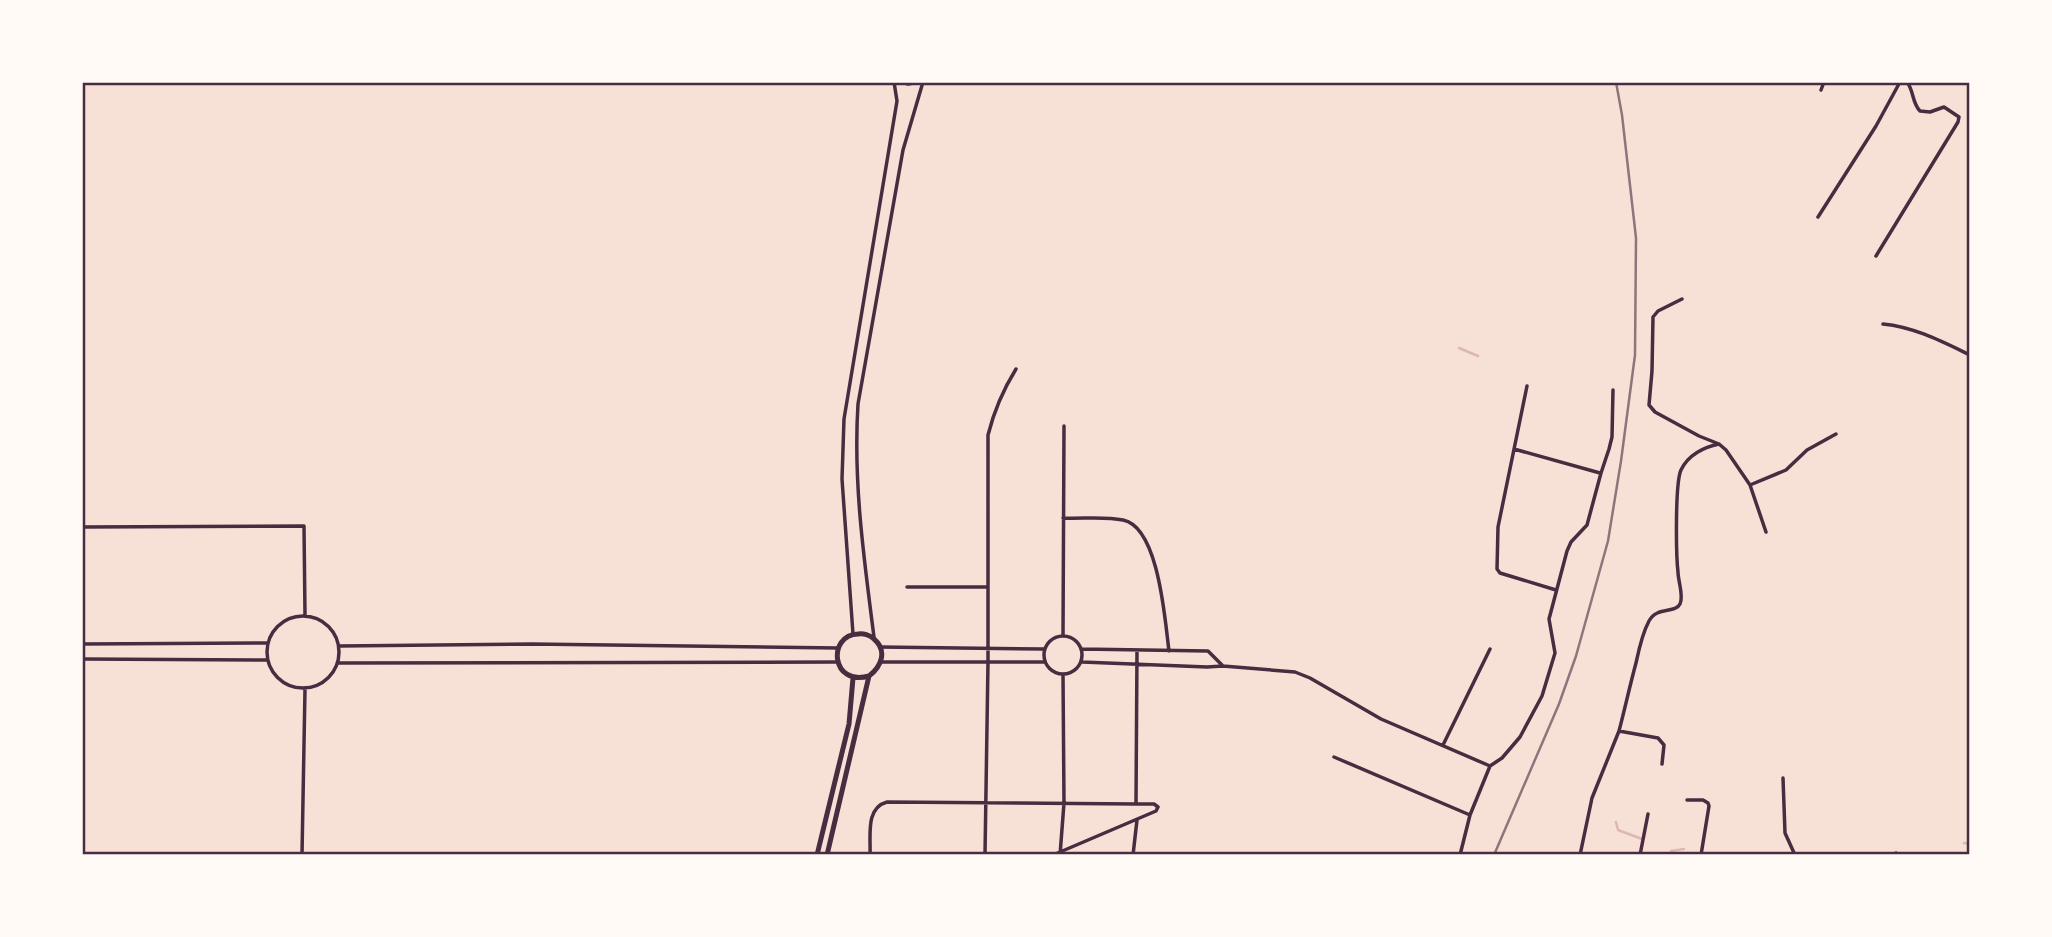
<svg xmlns="http://www.w3.org/2000/svg" width="2052" height="937" font-family="'Fira Sans Condensed',sans-serif">
	<style>
		.lines { fill: none; stroke-linecap: round; stroke-linejoin: round }
		.stream { stroke: #dcb8b0; stroke-width: 2.5 }
		.minor { stroke: #4a2c40; stroke-width: 3.5 }
		.tertiary { stroke: #4a2c40; stroke-width: 3.5 }
		.trunk { stroke: #4a2c40; stroke-width: 5 }
		.rail { stroke: #8f747c; stroke-width: 2.5 }
		.neatline { fill: none; stroke: #4a2c40; stroke-width: 2.5 }
	</style>
	<rect width="100%" height="100%" fill="#f7e1d7"/>
	<g class="lines">
		<!-- stream -->
		<path class="stream" d="M1459,348L1478,356
			M1616,822L1618,830L1642,839
			M1964,843L1970,844
			M1671,851L1684,849
			M1372,855V853"/>
		<!-- minor -->
		<path class="minor" d="M902,82L908,84L919,82
			M1821,90L1824,82
			M1818,217L1876,126L1900,82
			M1876,256L1958,122L1959,117L1944,107L1930,112L1920,111C1912,103 1914,91 1907,82
			M1682,299L1658,311L1653,317L1652,371L1649,405L1655,412L1699,436L1719,444L1726,450L1750,485L1766,532
			M1883,324C1914,327 1941,341 1970,355
			M1527,386L1498,527L1497,569L1500,573L1556,590
			M1514,449L1600,473
			M1750,485L1786,470L1807,450L1836,434
			M1063,518C1082,519 1104,516 1123,520C1159,527 1165,621 1169,651
			M82,527L304,526L305,615
			M907,587H987
			M267 652a36 36 0 1 1 72 0a36 36 0 1 1-72 0Z
			M1044 655a19 19 0 1 1 38 0a19 19 0 1 1-38 0Z
			M1063,636L1064,426
			M82,644L267,643
			M339,646L532,644L838,648
			M880,647L1044,649
			M1081,649L1208,651L1223,666
			M82,659L267,660
			M881,662H1044
			M1082,662L1207,667L1223,666L1295,672L1310,678L1381,719L1490,766
			M338,663L837,662
			M1619,731C1625,708 1630,685 1636,663C1639,649 1642,634 1649,621C1657,606 1675,614 1680,604C1684,596 1678,581 1678,572C1676,555 1675,483 1681,470C1688,455 1704,447 1719,444
			M1443,745L1490,649
			M1334,757L1470,815
			M1783,778L1785,833L1795,855
			M1687,800H1703L1708,803L1709,806L1701,855
			M1136,804L1137,650
			M302,855L305,689
			M870,855C871,836 865,808 887,802L1136,804H1154L1158,807L1156,811L1053,855
			M985,855L988,662V435C994,411 1003,390 1016,369
			M1060,855L1064,803L1063,674
			M1133,855L1137,820
			M1460,855L1470,815L1490,766L1502,758L1520,737L1542,696L1555,653L1549,619L1567,551L1571,542L1587,525L1601,473L1609,449L1612,437L1613,390
			M1580,855L1592,798L1619,731L1658,738L1664,745L1662,764
			M1640,855L1648,814
			M1892,855L1896,853"/>
		<!-- tertiary -->
		<path class="tertiary" d="M853,634L842,479L844,419L897,101L894,82
			M874,637C864,559 853,482 858,404L903,150L923,82"/>
		<!-- trunk -->
		<path class="trunk" d="M817,855L849,724L853,678
			M827,855L869,676C881,667 888,651 874,639C870,635 863,633 858,634C827,635 831,687 869,676"/>
		<!-- rail -->
		<path class="rail" d="M1494,855L1559,704L1576,656L1608,541L1621,461L1635,355L1636,238L1622,115L1616,82"/>
	</g>
	<!-- border -->
	<rect width="2052" height="937" fill="none" stroke="#fffaf5" stroke-width="168"/>
	<rect x="84" y="84" width="1884" height="769" class="neatline"/>
</svg>
